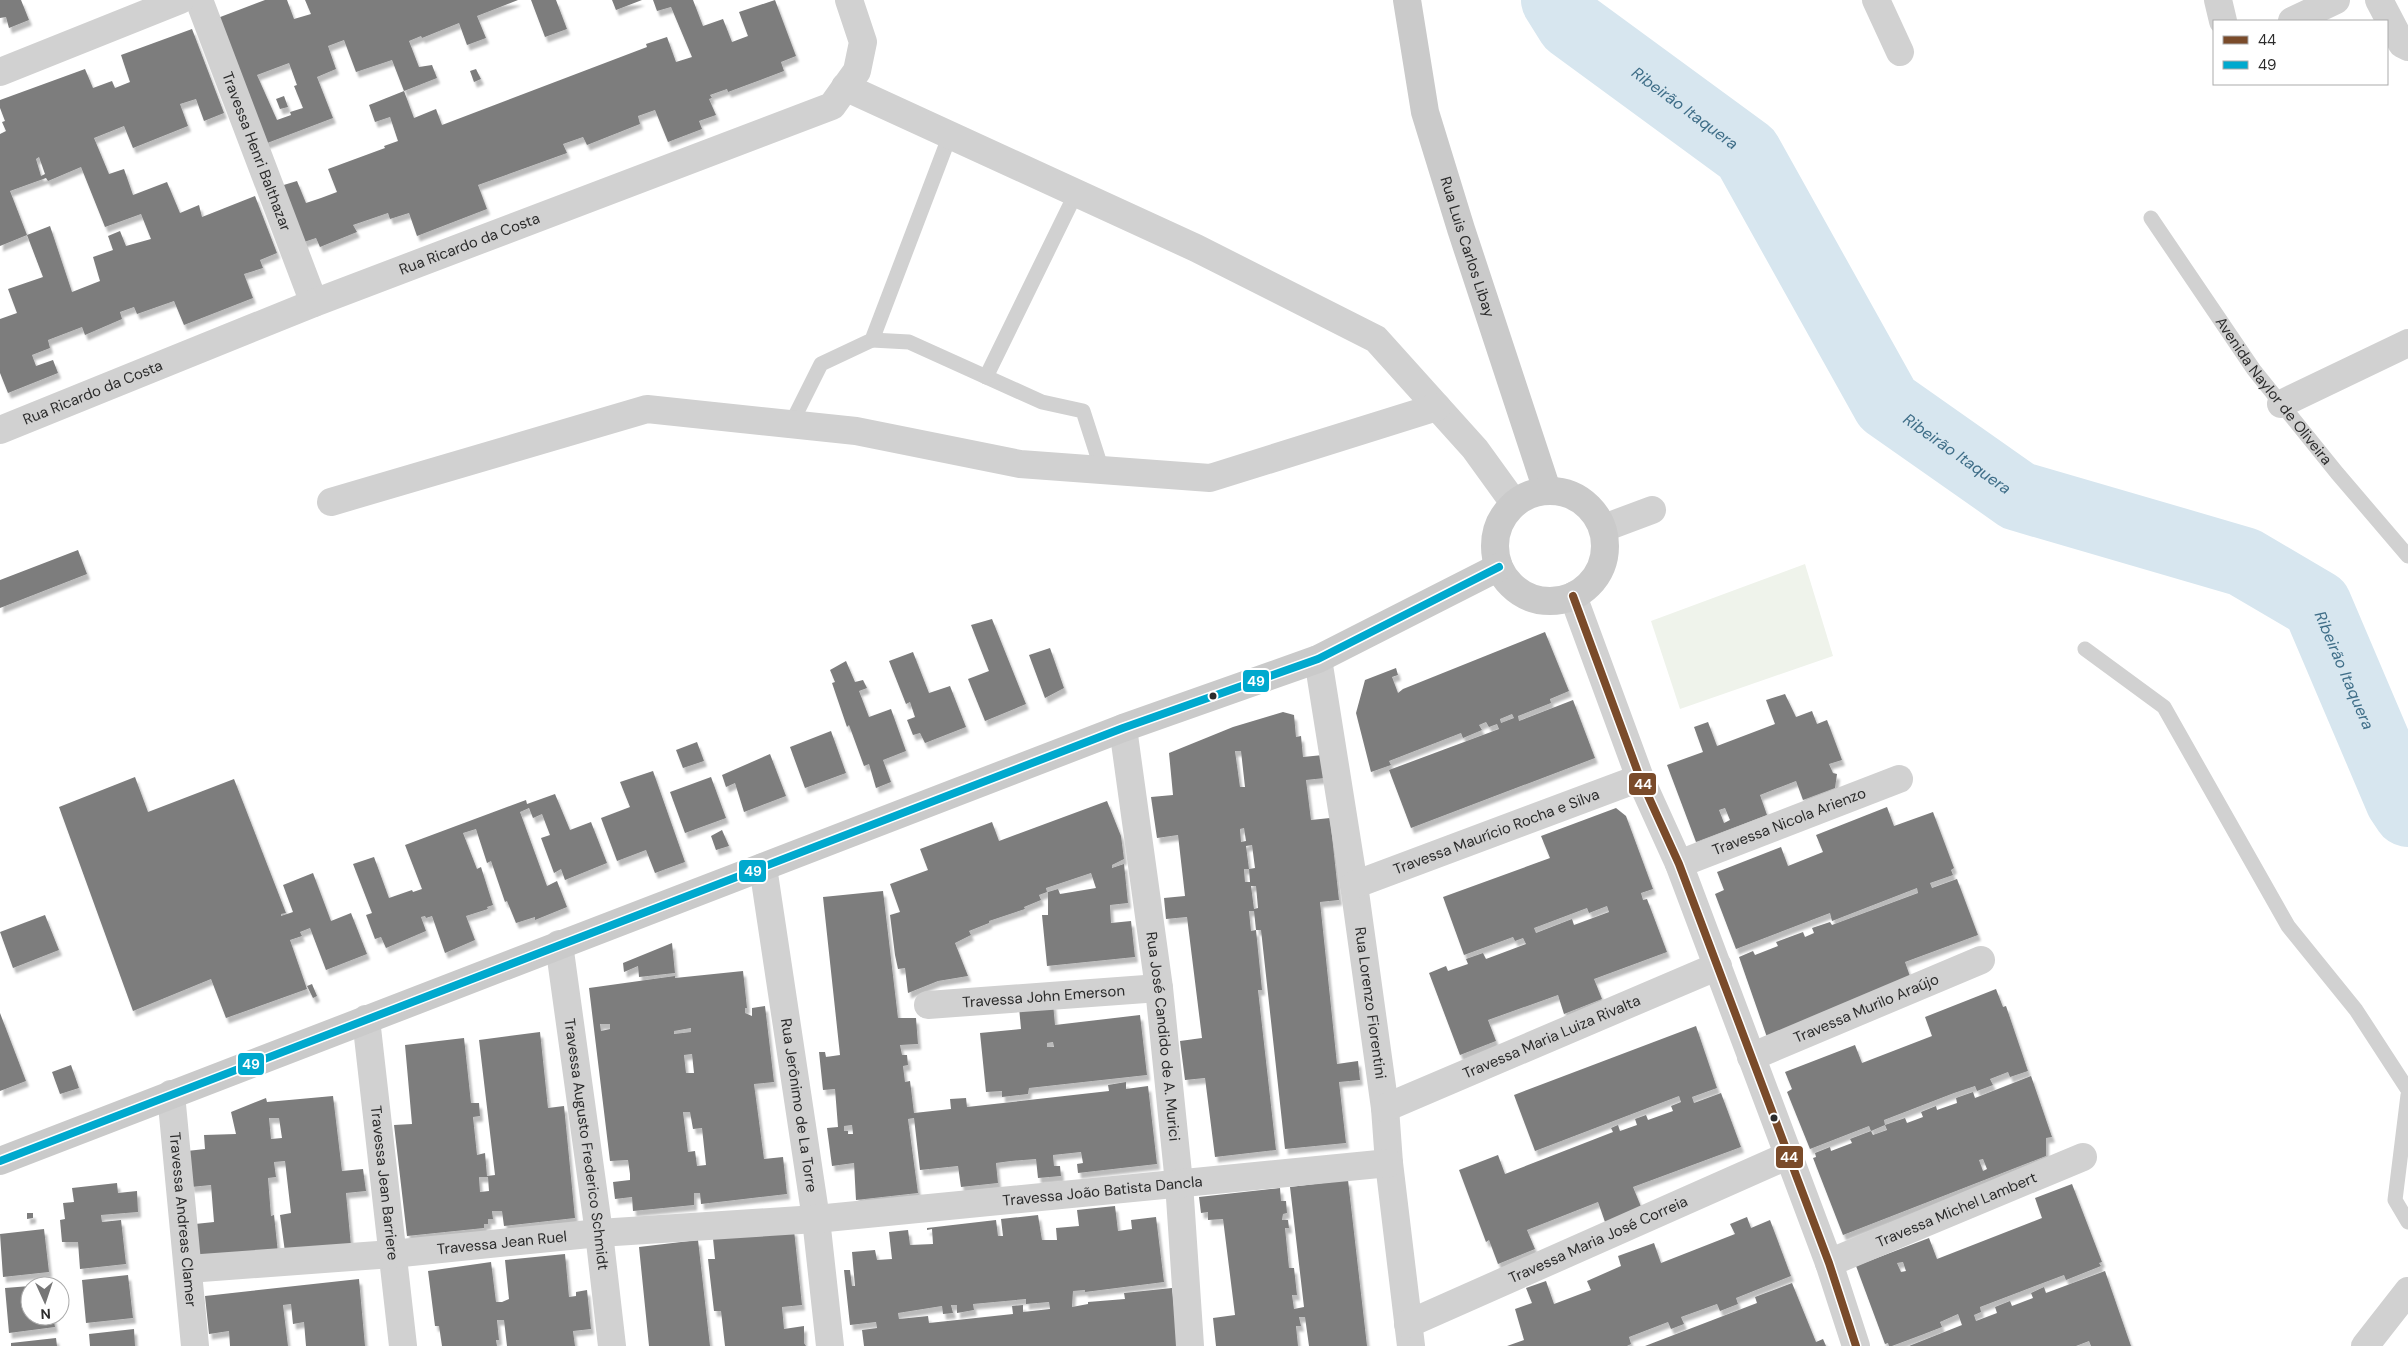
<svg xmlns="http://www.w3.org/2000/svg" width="2408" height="1346" font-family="'DM Sans',sans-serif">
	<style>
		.green { fill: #eff3eb }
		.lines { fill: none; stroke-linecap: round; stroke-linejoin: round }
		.river { stroke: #d7e6ef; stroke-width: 70 }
		.building { fill: #7d7d7d; fill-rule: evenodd; filter: url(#shadow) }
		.lane { stroke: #d1d1d1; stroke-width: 15 }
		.street { stroke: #d1d1d1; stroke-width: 28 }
		.secondary { stroke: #cacaca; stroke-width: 28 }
		.bus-1-casing { stroke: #fff; stroke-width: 11 }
		.bus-2-casing { stroke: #fff; stroke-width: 11 }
		.bus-1 { stroke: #7a4b2a; stroke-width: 8 }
		.bus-2 { stroke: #00a9ce; stroke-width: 8 }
		.bus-dot { fill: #2c2c2c; stroke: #fff; stroke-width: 2 }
		.labels { text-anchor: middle; stroke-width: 5; stroke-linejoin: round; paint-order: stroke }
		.street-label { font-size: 15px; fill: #2c2c2c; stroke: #fff }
		.water-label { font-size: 16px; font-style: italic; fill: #3f6e88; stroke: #fff }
		.line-badge { stroke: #fff; stroke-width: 2 }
		.badge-label { font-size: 14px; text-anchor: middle; font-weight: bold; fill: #fff }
	</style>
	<defs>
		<filter id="shadow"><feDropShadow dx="3" dy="5.5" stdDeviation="1" flood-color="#0004"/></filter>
	</defs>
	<rect width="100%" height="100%" fill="#fff"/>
	<!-- green -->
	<path class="green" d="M1805,564L1833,656L1680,709L1651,621Z"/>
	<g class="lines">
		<!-- river -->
		<path class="river" id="s1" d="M1556,0L1571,24L1747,153L1887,404L2018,496L2244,562L2317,605L2400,800L2408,812"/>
	</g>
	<!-- building -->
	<path class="building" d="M0,0H21L29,20L9,28L6,17L0,18Z
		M265,0H287L294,19L311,14L305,0H518L477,16L486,38L467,45L459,23L422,38L421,36L409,41L419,67L432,65L437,78L404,91L392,60L356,72L344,40L328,46L336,69L317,77L333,118L262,145L215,19ZM289,63L297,85L294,86L303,108L290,112L291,115L277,120L257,75Z
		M531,0H556L567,29L545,37Z
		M612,0H642L616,10Z
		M653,0H693L703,26L723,19L732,42L748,36L739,12L775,0L796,56L781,62L784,71L728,92L727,89L710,95L712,98L709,99L716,115L699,121L702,129L668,142L655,110L638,116L640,124L587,145L583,137L563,144L567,153L478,185L487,209L417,236L409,213L390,219L388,213L353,225L357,232L320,247L316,238L298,244L277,187L297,181L306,203L321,198L337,192L328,169L385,148L384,146L398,141L390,117L375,122L369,105L404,91L414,118L436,109L442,125L647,47L646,44L667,37L676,62L692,57L671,7L657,11Z
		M192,29L224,113L204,121L196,99L180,104L188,126L133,148L124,126L94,138L109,174L124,169L133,195L167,182L180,213L199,205L202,217L255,196L277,253L260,260L263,268L244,274L253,298L184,325L174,301L137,314L134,307L120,312L122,319L85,335L82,327L48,340L50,348L32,355L36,366L53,360L58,373L8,393L0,373V319L17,313L8,289L43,277L27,235L50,226L72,292L100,281L93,257L113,250L108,236L120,231L126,246L151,239L141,214L105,227L81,167L48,181L46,178L10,191L27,235L0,246V134L6,131L2,122L5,121L0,108V100L85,69L93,88L112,81L115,88L130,82L121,55ZM39,157L45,174L41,176L36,159Z
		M476,69L481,79L474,82L470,71Z
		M284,96L288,107L280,109L276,99Z
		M78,550L87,574L0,608V580Z
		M992,619L1026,704L985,721L968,679L989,671L971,625Z
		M1545,632L1569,691L1550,699L1551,703L1518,716L1519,721L1573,700L1595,758L1411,828L1389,770L1499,729L1497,724L1489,727L1486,722L1479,725L1482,730L1463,738L1461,733L1389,761L1391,765L1371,772L1356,713L1365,680L1396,668L1398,675L1392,677L1398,693L1403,689ZM1512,714L1514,718L1501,723L1500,719Z
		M1050,648L1064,688L1045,698L1029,655Z
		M913,652L929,693L950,686L966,727L925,743L920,733L913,735L907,720L915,717L910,702L906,704L889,661Z
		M846,661L855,682L863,680L867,688L859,691L869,717L891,709L906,751L883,760L891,782L876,788L869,764L864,766L849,725L847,727L832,683L835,682L830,670Z
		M1785,694L1796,717L1812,711L1817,724L1827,720L1842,760L1829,764L1833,773L1837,774L1835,788L1803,800L1796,781L1760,795L1767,815L1696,842L1667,765L1703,752L1694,727L1708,722L1717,746L1775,724L1766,700ZM1725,808L1730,820L1724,823L1719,810Z
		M1283,712L1294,715L1296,737L1301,736L1303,757L1323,755L1325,778L1306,780L1311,820L1330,818L1339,900L1320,902L1337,1064L1358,1061L1360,1080L1339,1082L1346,1143L1285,1149L1261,930H1256L1254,911H1249L1251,931L1256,930L1262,990H1258L1276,1150L1215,1157L1205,1078L1185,1080L1180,1041L1202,1038L1187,917L1166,919L1164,898L1185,896L1178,835L1157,838L1151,797L1173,795L1169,753L1233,727ZM1235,751H1241L1245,787H1240ZM1244,828L1246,841L1241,842L1240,829ZM1252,845L1255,868L1249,869L1246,846ZM1244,869H1249L1250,882H1245ZM1251,886H1256L1258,908L1254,909Z
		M831,731L846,773L805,788L790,747Z
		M697,742L704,761L683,768L676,750Z
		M770,754L786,796L744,812L735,783L726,787L722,775Z
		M653,771L685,862L655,873L646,850L617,861L601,818L630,807L620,782Z
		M135,777L148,812L234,779L286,913L281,914V916L293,912L283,885L313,873L331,921L351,913L367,954L326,970L310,928L300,932L302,936L290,940L307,989L226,1018L211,979L133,1011L59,807Z
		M711,777L726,818L685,833L670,792Z
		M555,794L570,830L591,822L607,863L565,880L561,869L554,873L541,838L550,835L542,814L533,818L529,808L520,812L547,886L557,881L567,907L535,920V917L516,923L507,901L505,902L491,861L487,863L476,829L463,833L477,869L481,867L493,905L487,907L488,909L466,916L475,940L445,953L432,916L426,918L425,916L421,917L426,931L386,948L381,937L375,939L366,915L372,913L353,864L374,857L389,898L412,890L413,892L422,889L405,845L526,800L527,804Z
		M1107,801L1121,836L1124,859L1112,865V868L1124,864L1128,903L1110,905L1111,923L1131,921L1135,957L1047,966L1042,915H1048V892L1058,889L1060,894L1096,888L1091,873L1046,888L1047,892L1039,895L1041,900L1024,907L1025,909L989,921V923L969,931L971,935L955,943L968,976L938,981L908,993L905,968L898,969L895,955L890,915L900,912L890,884L928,870L920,849L992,822L999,841Z
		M1887,807L1894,826L1933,812L1954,868L1951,870L1953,875L1930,883L1932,888L1957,879L1978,935L1905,962L1913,985L1768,1040L1739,957L1753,951L1755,955L1778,946L1776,942L1803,932L1805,937L1814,933L1812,928L1830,922L1832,925L1918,893L1917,888L1832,921L1830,913L1736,949L1715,894L1724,890L1717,872L1781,847L1788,866L1823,852L1816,835Z
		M1616,808L1626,816L1653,889L1641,893L1643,900L1647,899L1667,952L1594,979L1602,999L1564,1014L1558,995L1488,1020L1496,1041L1460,1055L1429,973L1446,966L1448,971L1468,964L1466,959L1483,953L1486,959L1526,944L1523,938L1515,941L1513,937L1464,955L1443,897L1550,858L1541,836ZM1607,906L1609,912L1574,925L1572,919L1536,933L1534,928L1587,908L1589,913Z
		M722,830L729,846L716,850L711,836Z
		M883,891L898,1018H916L918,1044L900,1045L902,1055H907L908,1065L903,1066L905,1082L910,1081L914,1113L951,1109L950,1099L966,1098L967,1107L1109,1091L1108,1085L1126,1082V1089L1148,1086L1157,1164L1078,1173L1077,1164L1083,1163L1081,1152L1053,1155L1054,1166H1060L1061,1176L1038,1178L1036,1159L1011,1161L996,1163L998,1183L961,1187L958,1166L920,1170L914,1118L908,1119L918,1193L856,1200L854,1163L832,1166L827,1128L838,1127L835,1089L823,1090L819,1052H825L826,1057L840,1055L823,897ZM852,1125L853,1134H848V1131H844V1126Z
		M45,915L59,950L13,968L0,932Z
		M672,943L675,973L639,977L638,966L624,972L623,963Z
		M743,971L747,1008H745V1013L752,1016V1008L765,1006L774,1082L754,1084L764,1159L783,1157L787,1194L701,1204L700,1193H694V1205L633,1211L632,1197L615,1199L613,1182L630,1180V1174L628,1160L610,1161L589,988L675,976V978ZM600,1024H610V1029L601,1031ZM691,1028V1032L674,1034V1031ZM692,1054L694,1073H686L684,1055ZM683,1112H690L693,1129L702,1128L706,1165L697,1166L695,1151L688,1152Z
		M312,984L317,996L313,998L307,986Z
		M1996,989L2003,1007L2006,1006L2028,1071L2010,1077L2008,1072L1990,1079L1993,1085L1977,1091L1975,1086L1954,1093L1884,1120L1885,1125L1871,1131L1873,1135L1887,1130L1885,1125L1905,1118L1907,1123L1923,1117L1921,1112L1936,1106L1937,1110L1957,1103L1956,1098L1973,1092L1975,1098L2031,1076L2052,1137L2046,1138V1156L1843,1235L1813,1158L1816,1157L1815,1153L1830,1147L1831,1151L1852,1143L1850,1139L1871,1131L1869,1126L1810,1149L1787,1092L1792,1089L1785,1072L1855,1045L1862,1063L1932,1036L1925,1017ZM1983,1159L1987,1169L1983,1171L1979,1160Z
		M1053,1003L1055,1025L1140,1015L1147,1075L1029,1088L1028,1094L1002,1097V1091L986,1092L980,1033L1021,1029L1019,1007ZM1053,1042L1054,1047H1047V1043Z
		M0,1013L26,1081L0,1091Z
		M1696,1026L1717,1088L1692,1097L1694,1103L1721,1093L1741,1147L1633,1187L1642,1209L1605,1222L1598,1202L1527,1230L1535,1249L1498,1264L1489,1240L1486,1242L1459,1170L1498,1155L1505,1174L1613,1132L1611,1128L1618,1125L1620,1131L1637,1125L1635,1119L1646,1115L1648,1120L1673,1111L1671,1106L1681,1102L1679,1096L1535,1151L1514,1095Z
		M540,1032L548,1108L564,1106L575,1218L504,1226L502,1211H492L493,1219H488V1224H484V1228L407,1236L394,1125L412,1124L405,1045L464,1038L471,1103H479L480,1116L473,1117L477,1155L485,1153L487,1176L495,1175L479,1040ZM479,1177H488L489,1191L480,1192Z
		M71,1065L79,1088L60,1094L52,1072Z
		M333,1096L342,1171L363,1169L366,1191L346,1193L351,1246L285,1252L280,1215L291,1213L285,1161L274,1162L276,1177L268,1178L271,1216L274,1215L278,1253L199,1261L195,1224L214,1222L211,1185L191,1187L187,1151L205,1149L204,1135L236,1134L231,1112L266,1098L267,1102ZM269,1118H279L282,1138L271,1139Z
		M1348,1180L1367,1346H1309L1305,1317H1299L1301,1326H1296L1298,1346H1216L1213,1318L1235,1315L1223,1219L1208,1220V1212L1201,1213L1199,1197L1280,1188L1281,1201H1286L1287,1213L1283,1214L1282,1220H1288L1289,1228H1285L1289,1268H1294L1297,1295H1292L1294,1309L1304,1307L1290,1187Z
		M117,1183L118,1193L137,1191L138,1212L101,1215L102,1222L121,1220L126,1264L80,1269L78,1242H62L60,1220L65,1219L63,1203L74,1202L72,1188Z
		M2072,1184L2102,1262L2099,1263L2101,1266L2066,1280L2064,1275L1980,1307L1981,1312L1974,1315L1976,1321L1997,1313L1995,1307L2010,1301L2012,1306L2033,1298L2031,1293L2044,1287L2046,1293L2105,1271L2131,1346H2091L2089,1341L2076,1346H1909L1962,1325L1958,1314L1940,1322L1942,1327L1924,1334L1892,1346H1889L1888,1343L1885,1344L1856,1266L1929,1238L1937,1259L2042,1218L2035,1198ZM1903,1262L1906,1271L1901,1272L1897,1263Z
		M1115,1206L1118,1231L1132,1229L1131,1220L1156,1217L1164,1282L1085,1292V1290L1073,1291L1072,1307L1088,1304V1302L1125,1299L1124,1293L1172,1288L1178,1346H864L862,1330L877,1328L876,1322L850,1325L844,1270H850L852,1286H855L852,1252L875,1250L877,1260L892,1259L889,1232L908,1230L910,1245L933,1244L932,1229L927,1230V1228L996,1220L998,1236H1003L1001,1219L1038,1215L1042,1240H1057L1056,1228L1079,1226L1077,1210ZM1026,1299V1304L1049,1302L1050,1309L1023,1312V1305L1012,1306L1013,1314L929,1323L928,1316L899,1319L898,1313L942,1306L943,1314L953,1313L951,1305H957V1313L974,1310L973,1304Z
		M27,1213H33V1218L27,1219Z
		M1747,1217L1751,1228L1770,1220L1791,1276L1736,1298L1738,1304L1720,1311L1717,1304L1681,1317L1684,1324L1671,1329L1668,1322L1629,1337L1631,1344L1627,1346H1507L1524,1340L1515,1309L1532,1303L1526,1288L1546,1281L1554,1304L1591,1290L1587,1281L1621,1266L1618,1256L1654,1243L1661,1263L1735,1234L1730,1224Z
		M44,1229L49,1272L3,1277L0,1234Z
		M794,1230L802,1305L782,1307L784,1329L804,1326V1343L806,1346H725L721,1311H714L710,1277L708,1259H715L713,1239Z
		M698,1240L710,1346H649L639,1247Z
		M565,1254L569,1297L576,1296V1292L587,1290L591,1329L573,1331L575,1346H507L504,1320H497L499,1340H496L497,1346H442L439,1326H435L428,1271L491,1262L496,1302H502L509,1299L505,1260Z
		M128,1275L133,1318L86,1323L82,1280Z
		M359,1279L365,1346H306L304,1322L293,1324L291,1304L283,1305L288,1346H230L229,1331L209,1334L205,1296Z
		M49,1283L50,1286H37V1285Z
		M1792,1283L1816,1342L1823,1339L1826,1346H1645L1757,1303L1755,1297Z
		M30,1286V1316H53L55,1327L9,1333L5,1288Z
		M134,1329L135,1346H90L89,1334Z
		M56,1338L57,1346H11V1343Z"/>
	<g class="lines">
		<!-- lane -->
		<g class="lane">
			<path id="s2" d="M2151,218L2254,370L2337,473L2408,556"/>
			<path d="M872,340L909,342L1042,402L1083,411L1102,470"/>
			<path d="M986,377L1076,193"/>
			<path d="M791,424L821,364L872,340L950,135"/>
			<path d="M2085,649L2164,707L2288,926L2356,1010L2408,1090"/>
			<path d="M2408,1095L2395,1200L2408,1222"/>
		</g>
		<!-- street -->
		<g class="street">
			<path id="s3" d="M199,0L314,303"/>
			<path d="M1876,0L1900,52"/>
			<path d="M2218,0L2223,21"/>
			<path d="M2379,0L2402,44L2408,47"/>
			<path d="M2292,21L2336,0"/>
			<path d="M0,72L180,0"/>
			<path d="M845,87L1196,248L1376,339L1475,449L1514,503"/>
			<path d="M2281,404L2408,343"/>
			<path id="s4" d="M0,430L314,303L832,106L857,71L863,42L849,0"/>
			<path d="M331,502L647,409L856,431L1020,464L1210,478L1437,407"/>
			<path d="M1604,528L1652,510"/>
			<path d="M1573,596L1640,778L1679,864L1829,1263L1856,1346"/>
			<path id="s5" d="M1318,659L1354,885L1385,1108L1389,1163L1411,1346"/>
			<path id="s6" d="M1123,728L1159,988L1179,1183L1190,1346"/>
			<path id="s7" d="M1679,864L1899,779"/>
			<path id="s8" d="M763,867L816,1219L830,1346"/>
			<path id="s9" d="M1354,885L1640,778"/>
			<path id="s10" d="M559,944L599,1233L612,1346"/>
			<path id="s11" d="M928,1005L1159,988"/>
			<path id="s12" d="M366,1019L403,1346"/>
			<path id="s13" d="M1751,1057L1981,960"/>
			<path id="s14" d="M171,1094L195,1346"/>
			<path id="s15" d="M1385,1108L1718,966"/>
			<path id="s16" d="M1829,1263L2083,1157"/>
			<path id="s17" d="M188,1269L392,1254L599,1233L816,1219L1389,1163"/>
			<path id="s18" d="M1408,1324L1789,1155"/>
			<path d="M2365,1346L2408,1291"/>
		</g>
		<!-- secondary -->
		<g class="secondary">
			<path id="s19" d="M1407,0L1425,112L1461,229L1547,490"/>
			<circle cx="1550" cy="546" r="55"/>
			<path d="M0,1161L1123,728L1318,659L1499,567"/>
		</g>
		<defs>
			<path id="bus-1" d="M1573,596L1640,778L1679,864L1829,1263L1856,1346"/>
			<path id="bus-2" d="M0,1161L1123,728L1318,659L1499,567"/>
		</defs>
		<!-- bus-1 casing -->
		<use href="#bus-1" class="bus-1-casing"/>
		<!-- bus-2 casing -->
		<use href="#bus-2" class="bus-2-casing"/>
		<!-- bus-1 -->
		<use href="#bus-1" class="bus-1"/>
		<!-- bus-2 -->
		<use href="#bus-2" class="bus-2"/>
	</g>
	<!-- markers -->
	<g class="bus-dot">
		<circle cx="1213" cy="696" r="4.5"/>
		<circle cx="1774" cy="1118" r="4.5"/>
	</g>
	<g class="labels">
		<!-- street labels -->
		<g class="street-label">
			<text dy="5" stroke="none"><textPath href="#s3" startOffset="162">Travessa Henri Balthazar</textPath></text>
			<text dy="5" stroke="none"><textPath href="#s4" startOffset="505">Rua Ricardo da Costa</textPath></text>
			<text dy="5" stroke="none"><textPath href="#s19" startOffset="255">Rua Luis Carlos Libay</textPath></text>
			<text dy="5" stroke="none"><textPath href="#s2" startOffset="212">Avenida Naylor de Oliveira</textPath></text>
			<text dy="5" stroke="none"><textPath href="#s4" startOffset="100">Rua Ricardo da Costa</textPath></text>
			<text dy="5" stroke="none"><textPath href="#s7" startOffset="118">Travessa Nicola Arienzo</textPath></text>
			<text dy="5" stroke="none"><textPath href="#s9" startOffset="152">Travessa Maurício Rocha e Silva</textPath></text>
			<text dy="5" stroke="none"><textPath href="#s11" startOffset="116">Travessa John Emerson</textPath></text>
			<text dy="5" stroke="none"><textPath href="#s5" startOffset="348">Rua Lorenzo Fiorentini</textPath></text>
			<text dy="5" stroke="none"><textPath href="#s13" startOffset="125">Travessa Murilo Araújo</textPath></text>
			<text dy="5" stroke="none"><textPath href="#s6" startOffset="311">Rua José Candido de A. Murici</textPath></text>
			<text dy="5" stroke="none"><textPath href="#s15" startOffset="181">Travessa Maria Luiza Rivalta</textPath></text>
			<text dy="5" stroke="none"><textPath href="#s8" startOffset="241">Rua Jerônimo de La Torre</textPath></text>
			<text dy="5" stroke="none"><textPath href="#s10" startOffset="202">Travessa Augusto Frederico Schmidt</textPath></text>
			<text dy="5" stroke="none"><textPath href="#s12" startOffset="165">Travessa Jean Barriere</textPath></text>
			<text dy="5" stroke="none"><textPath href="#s17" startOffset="918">Travessa João Batista Dancla</textPath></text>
			<text dy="5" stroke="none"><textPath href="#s16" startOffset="138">Travessa Michel Lambert</textPath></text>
			<text dy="5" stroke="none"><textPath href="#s14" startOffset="126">Travessa Andreas Clamer</textPath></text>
			<text dy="5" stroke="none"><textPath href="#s18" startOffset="208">Travessa Maria José Correia</textPath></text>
			<text dy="5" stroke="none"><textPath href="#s17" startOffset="315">Travessa Jean Ruel</textPath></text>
		</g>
		<!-- water labels -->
		<g class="water-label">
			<text dy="6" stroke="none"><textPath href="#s1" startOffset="170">Ribeirão Itaquera</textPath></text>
			<text dy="6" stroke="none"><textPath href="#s1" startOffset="620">Ribeirão Itaquera</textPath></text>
			<text dy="6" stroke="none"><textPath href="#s1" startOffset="1085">Ribeirão Itaquera</textPath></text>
		</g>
	</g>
	<g class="line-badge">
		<rect x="1242" y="669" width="28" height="24" rx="5" fill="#00a9ce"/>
		<rect x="1628" y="772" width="29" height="24" rx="5" fill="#7a4b2a"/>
		<rect x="738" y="859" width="29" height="24" rx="5" fill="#00a9ce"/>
		<rect x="237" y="1052" width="28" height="24" rx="5" fill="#00a9ce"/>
		<rect x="1775" y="1145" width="29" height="24" rx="5" fill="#7a4b2a"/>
	</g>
	<g class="badge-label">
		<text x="1256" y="686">49</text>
		<text x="1643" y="789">44</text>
		<text x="753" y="876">49</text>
		<text x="251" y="1069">49</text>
		<text x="1789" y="1162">44</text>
	</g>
	<!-- legend -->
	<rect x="2213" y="20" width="175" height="65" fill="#ffffff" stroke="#ababab"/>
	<rect x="2223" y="36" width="25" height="8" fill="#7a4b2a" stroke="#ababab"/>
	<text x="2258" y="45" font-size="15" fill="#2c2c2c">44</text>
	<rect x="2223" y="61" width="25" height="8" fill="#00a9ce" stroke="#ababab"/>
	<text x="2258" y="70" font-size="15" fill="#2c2c2c">49</text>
	<!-- north arrow -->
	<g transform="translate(45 1301) rotate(177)"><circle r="24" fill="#ffffff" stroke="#ababab"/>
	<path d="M0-4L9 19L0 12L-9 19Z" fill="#767676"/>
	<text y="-8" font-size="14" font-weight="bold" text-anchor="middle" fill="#2c2c2c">N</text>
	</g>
</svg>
